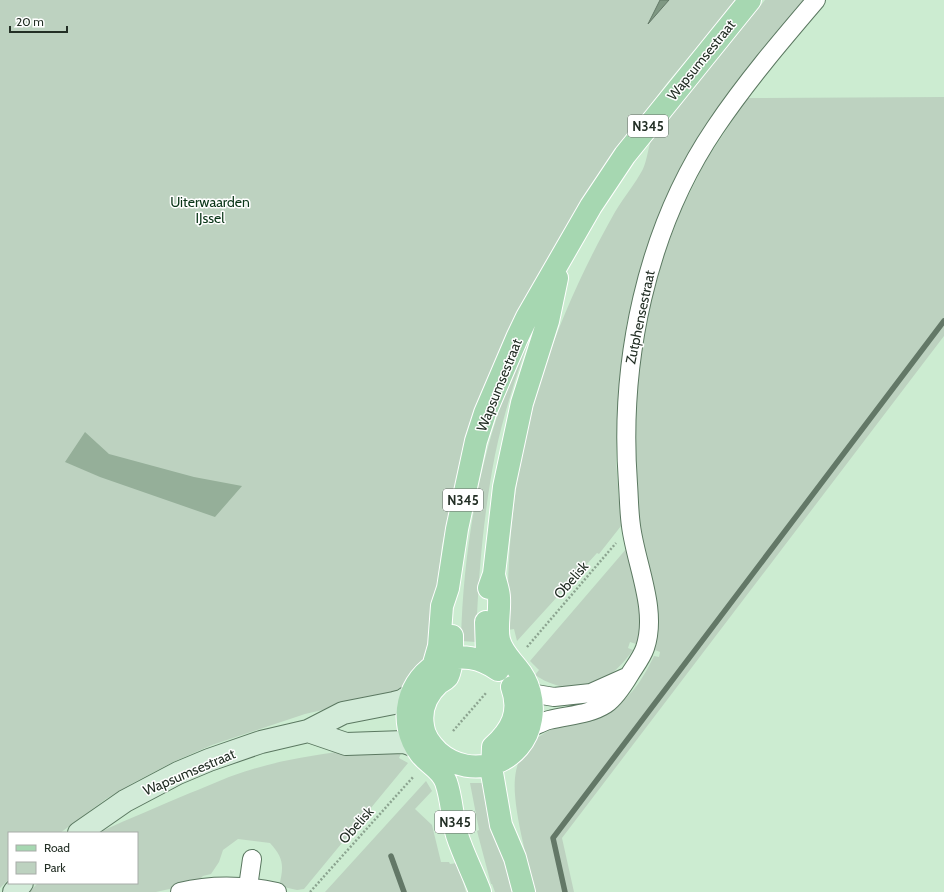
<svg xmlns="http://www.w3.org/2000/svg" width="944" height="892" font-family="Cabin,sans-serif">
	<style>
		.green { fill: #bdd2c0 }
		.forest { fill: #95af99 }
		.water { fill: #7f9883; stroke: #637867 }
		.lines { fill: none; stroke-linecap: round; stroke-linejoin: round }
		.stream { stroke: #637867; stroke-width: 5.5 }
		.street-casing { stroke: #5b7861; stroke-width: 20 }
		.secondary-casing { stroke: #5b7861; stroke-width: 24 }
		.primary-casing { stroke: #fff; stroke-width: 24 }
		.path { stroke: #8ca490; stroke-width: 2.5; stroke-dasharray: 2 2; stroke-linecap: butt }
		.street { stroke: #fff; stroke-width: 18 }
		.secondary { stroke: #d2ebd8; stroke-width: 22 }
		.primary { stroke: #a6d7b1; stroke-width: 22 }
		.labels { text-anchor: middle; stroke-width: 3; stroke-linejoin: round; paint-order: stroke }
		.shield { fill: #fff; stroke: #656d66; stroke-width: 1 }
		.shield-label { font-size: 13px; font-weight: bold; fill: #232f25 }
		.street-label { font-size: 14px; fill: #232f25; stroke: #fff }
		.park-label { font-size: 14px; fill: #093517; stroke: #fff }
	</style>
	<rect width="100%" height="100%" fill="#ccecd1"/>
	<!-- green -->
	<path class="green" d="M0,0H737L667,83L607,163L557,242L532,291L470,422L442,545L429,654L410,679L400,688L388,695L305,714L212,745L173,762L133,783L106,799L60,833H9V879L0,888Z
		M765,0H808L647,249L627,322L619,384L616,461L621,526L599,554L597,553L517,641L514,629L508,630C505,508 526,396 578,284C589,260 602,235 615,212C624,197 635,184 643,169C647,160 648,149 651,140Z
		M944,97V336L562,838L574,892H536C528,864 512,806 515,778C520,725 577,724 614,706C633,697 645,674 654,656L659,657L660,652L655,650L658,609L641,532L635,483L634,401L647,312L665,252L680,212L705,162L747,98Z
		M538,315C521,361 505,407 495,455C483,517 478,579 476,642L461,641C463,556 477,468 507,388C516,363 528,339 538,315Z
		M627,548C633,579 648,612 636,644L630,642L628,648L633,650C608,686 573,700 535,675L539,670L530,661Z
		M355,750L396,752L401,753L399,758L408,763L304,889L297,890L279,886C284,867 284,858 270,843L238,839L223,850L219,862L211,874L203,876L196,883L156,892H29L38,883H137V833H99L100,832C130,818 160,806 190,793C211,785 231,775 253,769C286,759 320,754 355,750Z
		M426,781L432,791L415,809L432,825L441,862H449L450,864L457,863L466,892H325Z
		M470,783H486L512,892H495L492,884H491L477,831L479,830Z"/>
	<!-- forest -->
	<path class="forest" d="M85,432L109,454L194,477L242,486L215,517L100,477L65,462Z"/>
	<!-- water -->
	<path class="water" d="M660,0H669L648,24Z"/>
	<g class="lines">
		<!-- stream -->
		<path class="stream" d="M391,856L404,892
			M565,892L553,838L944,321"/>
		<defs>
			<path id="street" d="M530,693L554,697L591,693L629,676
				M529,728C535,726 542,722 549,720C568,715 589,715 606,704C616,697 624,684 630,674C635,666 642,657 645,648C658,610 636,565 631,526C629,512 629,498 628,484C619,362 646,230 715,128C746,82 781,41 816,0
				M248,887L252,859
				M180,892C212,884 244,885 277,892"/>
			<path id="secondary" d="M308,731L346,744L404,742L415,746
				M79,833L125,801L178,773L209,760L261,742L308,731L343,713L394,703L402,701L411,695
				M14,892L22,883"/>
			<path id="primary" d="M489,588L494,574L504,487L522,403L548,321L557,278
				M486,622L487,653L491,665
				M452,636C452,649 453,664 448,676C447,679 442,681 439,683C426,695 420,709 423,726C424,737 431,745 438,752C472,782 524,763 531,719C534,701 529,682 517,668C510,659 502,652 499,640C496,627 500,612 499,598C499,590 495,582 494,574
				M433,667L439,646L442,606L448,588L457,529L476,441L485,413L517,338L527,317L591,206L625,155L750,0
				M512,687C521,712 512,730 493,747L492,773L501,825L515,858L524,892
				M480,892C473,873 463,854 457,835C452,818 452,799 446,782C441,768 428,764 420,753C397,723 407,678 441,662C460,653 482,658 498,670"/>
		</defs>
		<!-- street casing -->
		<use href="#street" class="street-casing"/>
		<!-- secondary casing -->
		<use href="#secondary" class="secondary-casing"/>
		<!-- primary casing -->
		<use href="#primary" class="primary-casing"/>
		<!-- path -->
		<path class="path" d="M527,647L616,543
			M453,731L486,693
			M310,892L414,776"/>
		<!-- street -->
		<use href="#street" class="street"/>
		<!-- secondary -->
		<use href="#secondary" class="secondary"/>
		<!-- primary -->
		<use href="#primary" class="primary"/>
	</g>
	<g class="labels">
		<!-- shield labels -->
		<g class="shield">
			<rect x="628" y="115" width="40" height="22" rx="3"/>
			<rect x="443" y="489" width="40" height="22" rx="3"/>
			<rect x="435" y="811" width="40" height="22" rx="3"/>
		</g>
		<g class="shield-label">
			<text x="648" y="131">N345</text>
			<text x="463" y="505">N345</text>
			<text x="455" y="827">N345</text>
		</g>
		<!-- street labels -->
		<g class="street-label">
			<text transform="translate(701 60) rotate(-51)" y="5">Wapsumsestraat</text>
			<text transform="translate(640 317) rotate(-78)" y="5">Zutphensestraat</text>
			<text transform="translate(499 385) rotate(-68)" y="5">Wapsumsestraat</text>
			<text transform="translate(571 580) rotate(-49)" y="5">Obelisk</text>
			<text transform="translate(189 772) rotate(-23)" y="5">Wapsumsestraat</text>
			<text transform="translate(356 825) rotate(-48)" y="5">Obelisk</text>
		</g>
		<!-- park labels -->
		<g class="park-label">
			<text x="210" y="207">Uiterwaarden<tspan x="210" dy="16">IJssel</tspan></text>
		</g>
	</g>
	<!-- legend -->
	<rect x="8" y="832" width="130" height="52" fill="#ffffff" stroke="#a7aca8"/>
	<rect x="16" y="845" width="20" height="6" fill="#a6d7b1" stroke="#a7aca8"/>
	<text x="44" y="852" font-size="12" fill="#232f25">Road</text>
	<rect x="16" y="862" width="20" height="12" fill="#bdd2c0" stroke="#a7aca8"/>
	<text x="44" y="872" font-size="12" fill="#232f25">Park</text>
	<!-- scale -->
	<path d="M10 26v6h57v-6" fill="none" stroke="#232f25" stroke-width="2"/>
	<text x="16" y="26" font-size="12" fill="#232f25" stroke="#ffffff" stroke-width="3" paint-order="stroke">20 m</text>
</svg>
